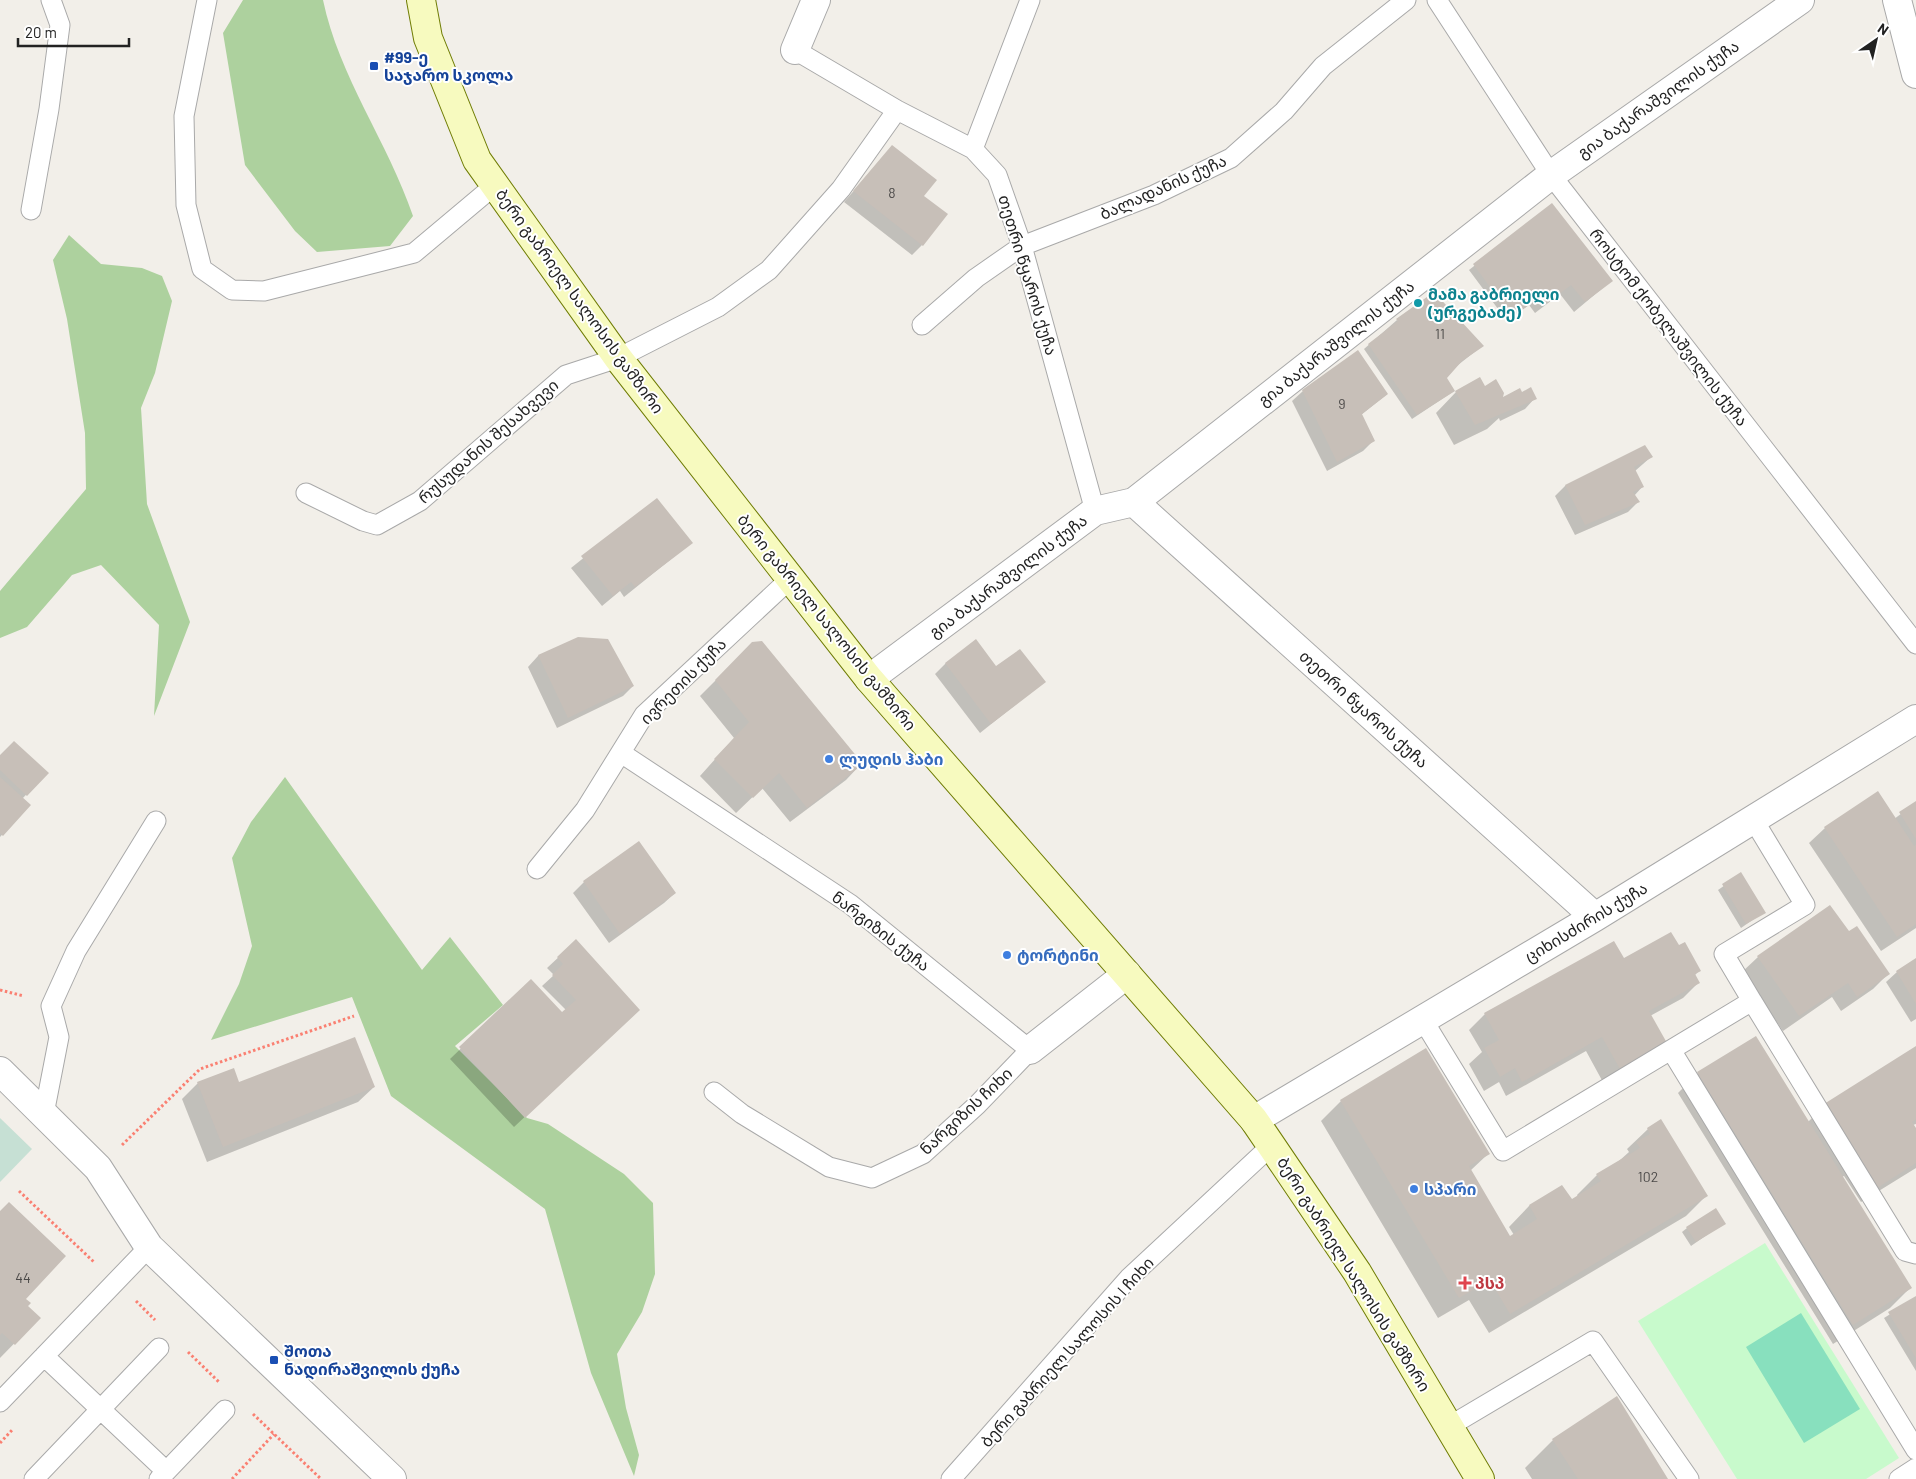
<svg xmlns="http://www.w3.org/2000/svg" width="1916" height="1479" font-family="Barlow,'Noto Sans Georgian',sans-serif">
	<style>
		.forest { fill: #add19e }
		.wetland { fill: #c6e0d4 }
		.park { fill: #c8facc }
		.pitch { fill: #88e0be }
		.shadow { fill: #0003 }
		.building { fill: #c7bfb8 }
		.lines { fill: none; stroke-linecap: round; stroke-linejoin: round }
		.service-casing { stroke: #a9a9a9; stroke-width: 21 }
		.minor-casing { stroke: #a9a9a9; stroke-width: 30 }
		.tertiary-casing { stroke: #a9a9a9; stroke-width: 30 }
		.secondary-casing { stroke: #707d05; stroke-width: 30 }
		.path { stroke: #fa8072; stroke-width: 3; stroke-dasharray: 2.5 2.5; stroke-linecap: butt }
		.service { stroke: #fff; stroke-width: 19 }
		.minor { stroke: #fff; stroke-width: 28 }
		.tertiary { stroke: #fff; stroke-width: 28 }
		.secondary { stroke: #f7fabf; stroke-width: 28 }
		.transit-dot { fill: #1a4fb4; stroke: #fff; stroke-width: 2 }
		.culture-dot { fill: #0f9aa8; stroke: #fff; stroke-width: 2 }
		.shop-dot { fill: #3f7fe0; stroke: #fff; stroke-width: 2 }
		.health-dot { fill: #e0444e; stroke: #fff; stroke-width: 2 }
		.labels { text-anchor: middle; stroke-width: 4; stroke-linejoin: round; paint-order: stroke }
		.number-label { font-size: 14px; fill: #4b4948 }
		.transit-label { font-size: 16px; font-weight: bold; fill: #164399; stroke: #fff; text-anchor: start }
		.street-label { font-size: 16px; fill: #222; stroke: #fff }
		.culture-label { font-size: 16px; font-weight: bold; fill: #0d838f; stroke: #fff; text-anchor: start }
		.shop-label { font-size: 16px; font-weight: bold; fill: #366cbe; stroke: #fff; text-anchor: start }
		.health-label { font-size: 16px; font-weight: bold; fill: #be3a42; stroke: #fff; text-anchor: start }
	</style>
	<rect width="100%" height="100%" fill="#f2efe9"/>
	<!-- forest -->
	<path class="forest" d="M243,0H323C339,77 388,142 413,216L390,246L317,252L295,231L245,165L223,33Z
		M69,235L101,264L142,268L162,276L172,301L155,373L141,408L147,504L190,622L154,716L159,625L101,565L72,575L27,627L0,638V591L86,489L85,433L67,319L53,260Z
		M285,777L422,970L450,937L503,1005L455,1046L527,1118L548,1124L624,1174L653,1203L655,1274L642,1312L617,1354L626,1408L639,1455L634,1476L591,1373L545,1209L391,1096L352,997L211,1040L239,984L252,946L232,858L251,822Z"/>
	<!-- wetland -->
	<path class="wetland" d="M0,1118L32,1149L0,1182Z"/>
	<!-- park -->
	<path class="park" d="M1765,1243L1899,1458L1866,1479H1737L1638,1321Z"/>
	<!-- pitch -->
	<path class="pitch" d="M1801,1313L1860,1409L1804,1443L1746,1347Z"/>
	<!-- shadow -->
	<path class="shadow" d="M892,147L922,245L912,255L844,202Z
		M1502,244L1611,281L1574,312L1560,294L1535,313L1529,305L1507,321L1469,270Z
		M1397,320L1482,346L1453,369L1441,383L1454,391L1412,419L1364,349Z
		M1484,387L1503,398L1522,393L1535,398L1525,409L1500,421L1499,418L1487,429L1454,445L1436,413L1456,392Z
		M1303,391L1387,394L1361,415L1374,440L1363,451L1327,471L1292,401Z
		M1645,447L1651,457L1635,471L1643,486L1634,496L1638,502L1628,512L1575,535L1555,496L1565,486Z
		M657,499L691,543L624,597L620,591L602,606L571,568Z
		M578,638L633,686L623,696L557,728L528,667L538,656Z
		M753,643L861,764L846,780L790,822L762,788L736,813L700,776L734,738L700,696Z
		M946,663L996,668L1044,682L980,733L935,674Z
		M0,757L47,773L22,799L29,805L0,837Z
		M1916,803V928L1881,951L1809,843L1825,828L1894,819Z
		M639,843L675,893L664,903L609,943L573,893L584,882Z
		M1741,874L1764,912L1741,928L1718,890Z
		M1849,933L1888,974L1873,989L1841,1011L1832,997L1783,1031L1742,972L1758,957Z
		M576,941L628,1020L514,1127L450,1059L531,981L562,1014L566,1010L542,986L554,975L547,968Z
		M1679,947L1699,971L1695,975L1698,983L1683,998L1650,1016L1665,1043L1604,1084L1586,1051L1506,1096L1499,1082L1484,1091L1469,1064L1482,1052L1469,1030L1485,1014L1623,960Z
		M1916,960V1019L1911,1022L1886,982L1897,972Z
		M1916,1048V1124L1913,1125L1916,1130V1168L1861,1202L1844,1176L1842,1177L1910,1288L1890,1308L1833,1344L1678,1093L1698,1073L1808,1122L1825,1105Z
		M198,1083L374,1087L358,1102L207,1162L182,1099Z
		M1341,1101L1488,1154L1470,1171L1510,1238L1514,1235L1509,1227L1529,1206L1562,1187L1571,1201L1578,1197L1577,1195L1597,1175L1619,1161L1629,1152L1627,1149L1648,1129L1706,1196L1686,1216L1489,1333L1469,1300L1438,1318L1321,1121Z
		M0,1212L26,1306L39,1318L0,1358Z
		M1724,1223L1691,1246L1682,1232L1687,1228Z
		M1916,1298V1371L1884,1318Z
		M1553,1440L1667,1479H1532L1525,1468Z"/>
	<!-- building -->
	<path class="building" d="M892,145L937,180L924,196L948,214L923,246L853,191Z
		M1552,203L1613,281L1585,302L1571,285L1546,304L1541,296L1512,317L1473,264Z
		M1434,292L1484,346L1462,361L1447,378L1455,391L1417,415L1368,344L1398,321L1396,319Z
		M1358,350L1388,394L1362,414L1375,441L1337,462L1302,390Z
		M1480,377L1485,386L1496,379L1504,393L1503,397L1520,388L1522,392L1531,387L1537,399L1475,425L1455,391Z
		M1645,445L1653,457L1634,467L1644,487L1633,492L1640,502L1585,525L1565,485Z
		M657,498L693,543L635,587L631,582L613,596L581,556Z
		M578,637L608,639L634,686L568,718L538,655Z
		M976,639L996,666L1020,649L1046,682L991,724L945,663Z
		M762,641L863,764L807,808L779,773L753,798L714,759L749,722L715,680L752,642Z
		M14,741L49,773L27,796L0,770V755Z
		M0,777L31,805L3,836L0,833Z
		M1878,791L1914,846L1916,845V924L1897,937L1824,827Z
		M1916,801V839L1899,812Z
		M639,841L676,893L620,934L583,881Z
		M1741,872L1766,913L1746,924L1722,884Z
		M1830,905L1849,931L1857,926L1890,974L1857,997L1848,983L1799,1016L1757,956Z
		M1671,932L1679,945L1685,942L1701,971L1695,974L1700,983L1649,1011L1667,1043L1620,1069L1602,1037L1522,1082L1515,1068L1500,1077L1484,1048L1499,1040L1484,1013L1614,941L1624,958Z
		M576,939L640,1010L525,1118L459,1047L531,979L562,1012L576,1000L552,975L563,964L557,957Z
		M1916,958V1004L1896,971Z
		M1756,1036L1912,1288L1853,1325L1697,1072Z
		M355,1037L375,1087L223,1147L197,1082L234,1068L239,1082Z
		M1916,1046V1119L1912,1122L1916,1128V1163L1877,1188L1824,1104Z
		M1426,1048L1490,1154L1469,1166L1510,1236L1537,1219L1529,1205L1562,1185L1572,1199L1601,1181L1596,1174L1640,1148L1636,1142L1650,1134L1647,1128L1661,1119L1708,1196L1510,1314L1490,1280L1459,1298L1340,1100Z
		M9,1202L66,1256L26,1299L31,1303L28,1306L41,1318L15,1345L2,1333L0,1335V1211Z
		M1716,1208L1726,1224L1696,1242L1686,1227Z
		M1916,1296V1358L1888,1312Z
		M1617,1396L1668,1479H1578L1552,1439Z"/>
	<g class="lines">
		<defs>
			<path id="service" d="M207,0L184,116L186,205L202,269L232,290L264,291L414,253L495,185
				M1437,0L1551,175L1916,644
				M795,50L897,110L973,149L997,175L1022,246L1095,511
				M973,149L1030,0
				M31,210L49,109L60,25L51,0
				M922,325L976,278L1022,246L1154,195L1231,158L1284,111L1323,66L1406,0
				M306,493L363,521L377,525L420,501L566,375L618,358L718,307L769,270L841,189L897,110
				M621,753L850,904L1030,1050L977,1105L923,1154L872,1178L829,1167L742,1114L714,1092
				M537,869L585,810L644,715L791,578
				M1752,1001L1905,1251L1916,1254
				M1423,1020L1503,1151L1752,1001L1724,954L1805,905L1753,819
				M1671,1050L1916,1450
				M44,1114L59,1037L51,1006L76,951L156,821
				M44,1356L166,1471
				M0,1402L149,1247
				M1448,1427L1593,1341L1689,1479
				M34,1479L159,1348
				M159,1479L225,1410
				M951,1479L1129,1278L1272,1145
				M1899,1479L1916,1468"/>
			<path id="minor" d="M795,50L816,0
				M1134,502L1595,917
				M869,679L1095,511L1134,502L1551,175L1800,0
				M1030,1050L1127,974
				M0,1071L98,1168L149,1247L392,1479
				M1254,1120L1595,917L1916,719"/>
			<path id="tertiary" d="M1897,0L1916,74"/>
			<path id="secondary" d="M421,0L428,38L477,160L618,358L869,679L1254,1120L1357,1272L1480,1479"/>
		</defs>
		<!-- service casing -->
		<use href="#service" class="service-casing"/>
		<!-- minor casing -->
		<use href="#minor" class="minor-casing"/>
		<!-- tertiary casing -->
		<use href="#tertiary" class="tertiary-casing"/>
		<!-- secondary casing -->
		<use href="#secondary" class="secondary-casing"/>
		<!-- path -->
		<path class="path" d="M0,990L24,996
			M122,1145L200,1069L354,1016
			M19,1191L95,1263
			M136,1301L155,1320
			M188,1352L219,1382
			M253,1414L321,1479
			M0,1443L13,1429
			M232,1479L274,1434"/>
		<!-- service -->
		<use href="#service" class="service"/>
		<!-- minor -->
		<use href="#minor" class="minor"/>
		<!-- tertiary -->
		<use href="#tertiary" class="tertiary"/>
		<!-- secondary -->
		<use href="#secondary" class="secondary"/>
	</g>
	<!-- markers -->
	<g class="transit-dot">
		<rect x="369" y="61" width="10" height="10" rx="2.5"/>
		<rect x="269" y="1355" width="10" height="10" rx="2.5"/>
	</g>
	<circle class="culture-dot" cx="1418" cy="303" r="5"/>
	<g class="shop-dot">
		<circle cx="829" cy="759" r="5"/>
		<circle cx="1007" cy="955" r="5"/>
		<circle cx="1414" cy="1189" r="5"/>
	</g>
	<path class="health-dot" d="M1462.5 1275.5h5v5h5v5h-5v5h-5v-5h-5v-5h5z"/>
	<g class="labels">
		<!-- number labels -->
		<g class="number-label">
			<text x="892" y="198">8</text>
			<text x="1440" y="339">11</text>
			<text x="1342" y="409">9</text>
			<text x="1648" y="1182">102</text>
			<text x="23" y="1283">44</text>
		</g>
		<!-- transit labels -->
		<g class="transit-label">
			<text x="384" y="63">#99-ე<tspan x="384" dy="18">საჯარო სკოლა</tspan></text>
			<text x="284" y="1357">შოთა<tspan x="284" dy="18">ნადირაშვილის ქუჩა</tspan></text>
		</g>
		<!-- street labels -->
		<g class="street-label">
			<text transform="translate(1658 99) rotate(-35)" y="6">გია ბაქარაშვილის ქუჩა</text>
			<text transform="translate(1163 187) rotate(-24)" y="6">ბალადანის ქუჩა</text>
			<text transform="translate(1028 275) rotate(73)" y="6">თეთრი წყაროს ქუჩა</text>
			<text transform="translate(580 301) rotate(54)" y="6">ბერი გაბრიელ სალოსის გამზირი</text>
			<text transform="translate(1669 327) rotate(52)" y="6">როსტომ ქობელაშვილის ქუჩა</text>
			<text transform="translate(1336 343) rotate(-38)" y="6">გია ბაქარაშვილის ქუჩა</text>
			<text transform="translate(488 441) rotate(-41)" y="6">რუსუდანის შესახვევი</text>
			<text transform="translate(1008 576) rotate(-37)" y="6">გია ბაქარაშვილის ქუჩა</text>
			<text transform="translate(827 622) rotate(51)" y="6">ბერი გაბრიელ სალოსის გამზირი</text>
			<text transform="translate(683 681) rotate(-45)" y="6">ივრეთის ქუჩა</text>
			<text transform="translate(1364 709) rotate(42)" y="6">თეთრი წყაროს ქუჩა</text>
			<text transform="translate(1586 922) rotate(-31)" y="6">ციხისძირის ქუჩა</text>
			<text transform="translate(881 931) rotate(38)" y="6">ნარგიზის ქუჩა</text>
			<text transform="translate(966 1111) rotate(-43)" y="6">ნარგიზის ჩიხი</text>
			<text transform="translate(1354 1274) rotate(58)" y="6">ბერი გაბრიელ სალოსის გამზირი</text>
			<text transform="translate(1067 1352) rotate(-48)" y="6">ბერი გაბრიელ სალოსის I ჩიხი</text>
		</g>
		<!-- culture labels -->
		<g class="culture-label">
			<text x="1428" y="300">მამა გაბრიელი<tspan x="1428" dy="18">(ურგებაძე)</tspan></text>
		</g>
		<!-- shop labels -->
		<g class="shop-label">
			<text x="839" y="765">ლუდის ჰაბი</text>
			<text x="1017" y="961">ტორტინი</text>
			<text x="1424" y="1195">სპარი</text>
		</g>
		<!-- health labels -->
		<g class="health-label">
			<text x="1475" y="1289">პსპ</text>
		</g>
	</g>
	<!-- north arrow -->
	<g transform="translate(1876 40) rotate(34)" stroke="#ffffff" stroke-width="4" paint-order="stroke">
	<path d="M0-4L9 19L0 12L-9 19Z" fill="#222222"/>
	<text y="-8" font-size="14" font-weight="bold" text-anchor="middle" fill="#222222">N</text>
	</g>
	<!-- scale -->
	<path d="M18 38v8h111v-8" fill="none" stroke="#222222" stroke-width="2.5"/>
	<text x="25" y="38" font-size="15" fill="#222222" stroke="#ffffff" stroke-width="4" paint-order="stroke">20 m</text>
</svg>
